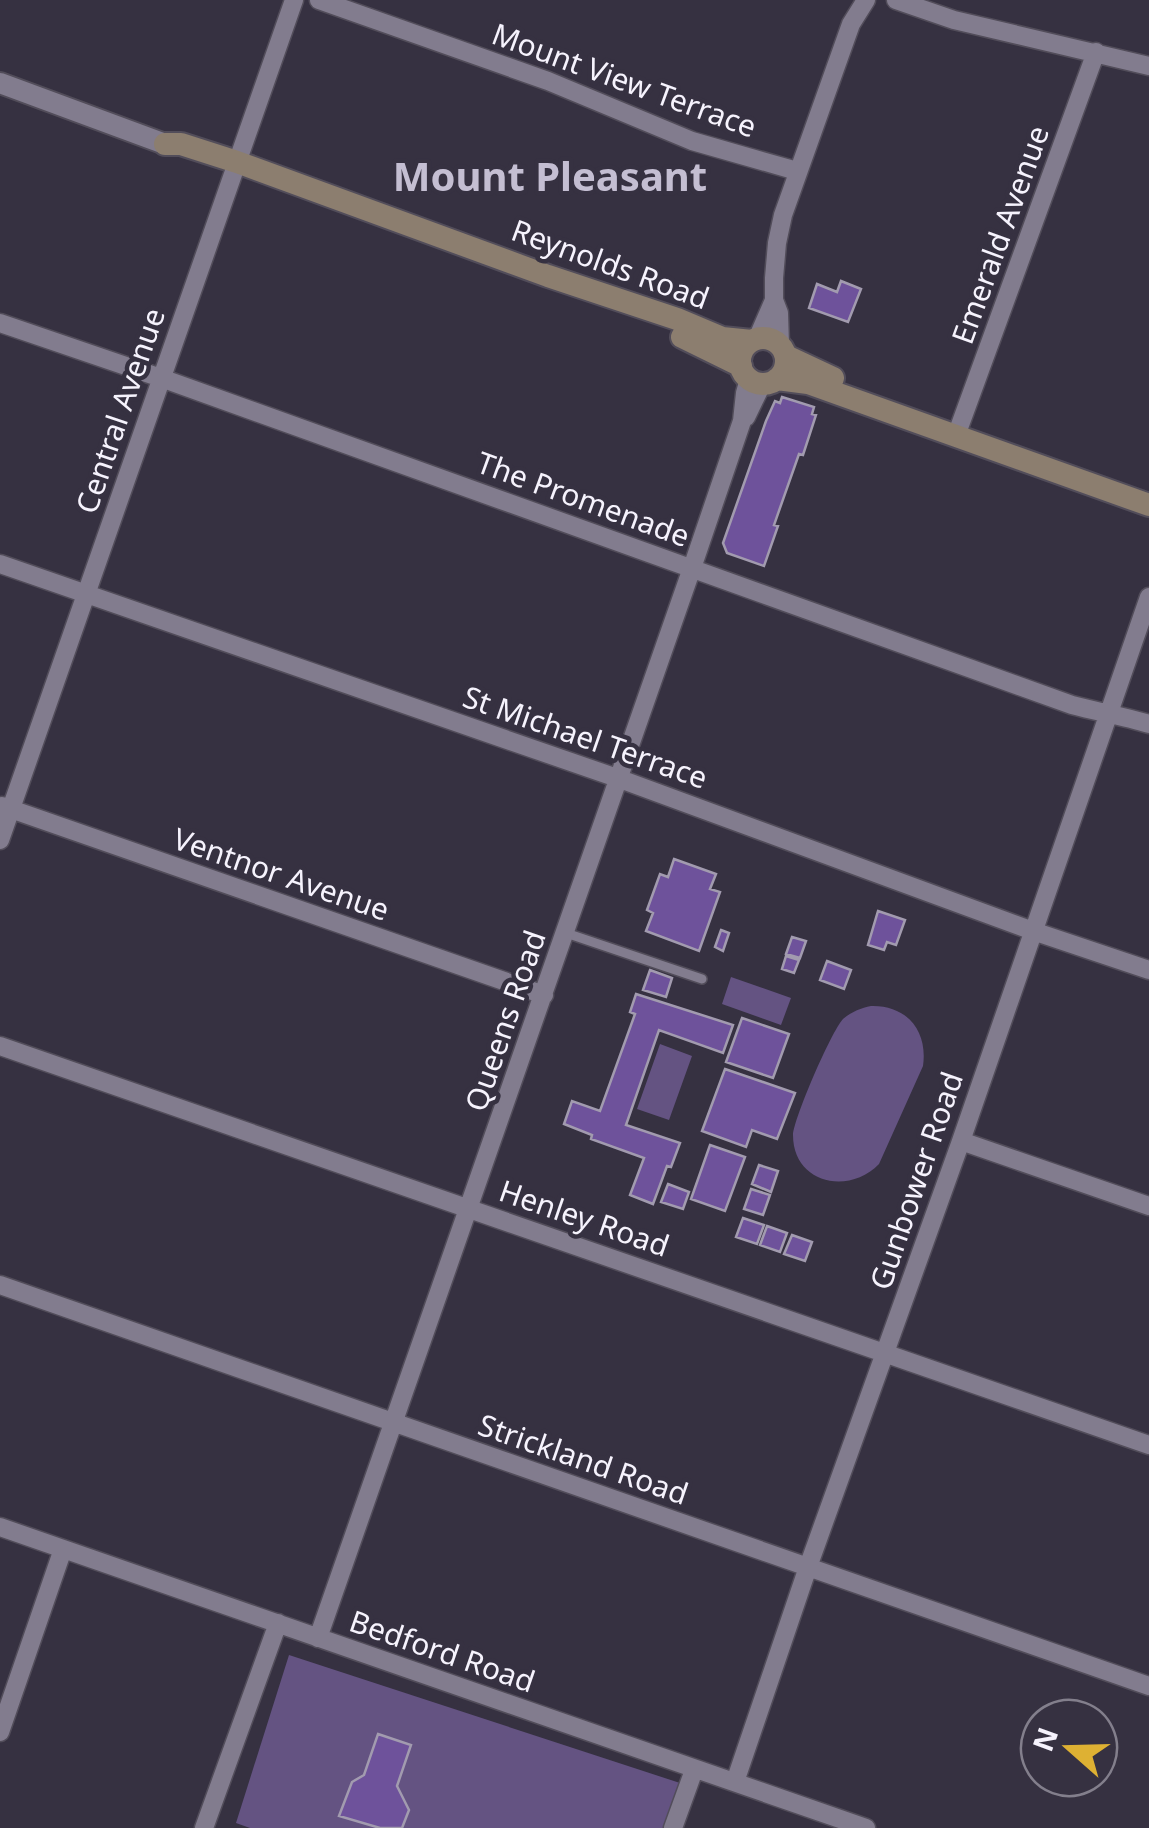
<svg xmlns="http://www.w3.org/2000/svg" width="1149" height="1828" font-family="'Noto Sans',sans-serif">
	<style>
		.green { fill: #645382 }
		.building { fill: #6e529b; stroke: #a29baf; stroke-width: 2.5 }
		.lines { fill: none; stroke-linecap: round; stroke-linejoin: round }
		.service-casing { stroke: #524d5a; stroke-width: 12 }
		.minor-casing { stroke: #524d5a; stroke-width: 21 }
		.tertiary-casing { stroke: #524d5a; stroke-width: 24 }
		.secondary-casing { stroke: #524d5a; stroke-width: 26 }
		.service { stroke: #827c8e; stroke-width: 9 }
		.minor { stroke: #827c8e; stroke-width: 18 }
		.tertiary { stroke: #827c8e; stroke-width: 20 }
		.secondary { stroke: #8c7e6f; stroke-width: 22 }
		.labels { text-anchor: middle; stroke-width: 9; stroke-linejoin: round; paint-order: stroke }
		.street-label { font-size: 30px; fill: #f6f3fd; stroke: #363141 }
		.district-label { font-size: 40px; font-weight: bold; fill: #c4bed2; stroke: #363141 }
	</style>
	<rect width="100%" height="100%" fill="#363141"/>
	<!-- green -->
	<path class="green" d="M731,977L791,998L781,1025L722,1004Z
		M871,1006C907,1005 928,1031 923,1066L879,1164C848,1196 793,1183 793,1135C794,1118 831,1032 843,1019C851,1012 861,1008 871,1006Z
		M660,1044L692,1056L669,1120L637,1109Z
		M289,1655L680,1783L664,1828H250L236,1823Z"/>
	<!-- building -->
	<path class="building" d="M841,281L861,289L848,322L809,308L817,284L837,292Z
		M782,397L814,407L812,414L816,415L803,455L799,454L774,525L778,526L764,566L727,553L723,543L766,421L775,401L780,403Z
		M674,859L716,874L710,889L720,892L699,951L646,931L653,913L647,910L660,874L668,877Z
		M878,911L905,920L896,945L887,942L884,950L868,945Z
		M721,930L729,933L723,951L715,947Z
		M792,937L806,941L800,958L786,954Z
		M786,956L799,960L794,973L782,969Z
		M827,961L851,970L844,989L820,980Z
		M650,970L672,978L666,997L643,990Z
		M636,994L733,1025L723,1053L659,1030L626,1125L680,1143L671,1167L667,1166L653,1204L630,1195L644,1158L591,1139L592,1135L564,1124L572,1101L600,1111L635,1014L630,1012Z
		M742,1018L789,1034L773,1078L726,1062Z
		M725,1069L795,1093L777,1139L752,1130L746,1147L702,1131Z
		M710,1145L745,1157L725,1211L691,1199Z
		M759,1165L778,1171L771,1192L752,1184Z
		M668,1184L689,1192L683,1209L661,1202Z
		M751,1189L770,1195L763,1215L744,1209Z
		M743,1218L764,1225L757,1244L736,1237Z
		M767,1226L787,1233L780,1252L760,1245Z
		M792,1235L812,1242L805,1261L784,1254Z
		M378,1734L411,1745L397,1786L409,1810L402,1828H380L339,1816L352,1782L364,1775Z"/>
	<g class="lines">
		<defs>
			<path id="service" d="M566,933L702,979"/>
			<path id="minor" d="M319,0L548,81L692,141L797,171
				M896,0L954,20L1149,66
				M0,323L161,378L1072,705C1098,712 1124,716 1149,724
				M757,339L774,300
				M780,345L779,313L774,300V278L777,243L783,215L851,24L866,0
				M746,417L762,384
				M956,436L1096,52
				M0,564L620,779L1033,931L1149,970
				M2,806L544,995
				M0,840L294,0
				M0,1046L1149,1445
				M961,1141L1149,1206
				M0,1285L1149,1686
				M0,1527L866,1828
				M318,1638L692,568L742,421L745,393L749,379
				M0,1732L63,1549
				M735,1782L808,1567L961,1141L1149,597
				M204,1828L278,1623
				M673,1828L694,1770"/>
			<path id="tertiary" d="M0,83L165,144"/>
			<path id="secondary" d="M165,144H181L237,162L548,276L677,319L722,338L752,341
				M682,337L741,366
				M740 361a23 23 0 1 1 46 0a23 23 0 1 1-46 0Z
				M786,356L833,378
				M777,379L808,383L1149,505"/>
		</defs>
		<!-- service casing -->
		<use href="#service" class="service-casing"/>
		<!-- minor casing -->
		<use href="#minor" class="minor-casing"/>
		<!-- tertiary casing -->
		<use href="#tertiary" class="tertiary-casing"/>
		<!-- secondary casing -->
		<use href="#secondary" class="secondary-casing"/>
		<!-- service -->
		<use href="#service" class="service"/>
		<!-- minor -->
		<use href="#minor" class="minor"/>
		<!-- tertiary -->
		<use href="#tertiary" class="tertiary"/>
		<!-- secondary -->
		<use href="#secondary" class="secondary"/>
	</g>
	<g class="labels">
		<!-- street labels -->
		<g class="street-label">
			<text transform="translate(624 81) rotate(20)" y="10">Mount View Terrace</text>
			<text transform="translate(1001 235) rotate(-70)" y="10">Emerald Avenue</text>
			<text transform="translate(610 265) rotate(20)" y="10">Reynolds Road</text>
			<text transform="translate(121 411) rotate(-71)" y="10">Central Avenue</text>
			<text transform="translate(583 500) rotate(20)" y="10">The Promenade</text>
			<text transform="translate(585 738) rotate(19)" y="10">St Michael Terrace</text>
			<text transform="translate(281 875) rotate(19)" y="10">Ventnor Avenue</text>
			<text transform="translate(506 1021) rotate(-71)" y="10">Queens Road</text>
			<text transform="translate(917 1181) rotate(-71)" y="10">Gunbower Road</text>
			<text transform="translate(584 1219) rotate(19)" y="10">Henley Road</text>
			<text transform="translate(583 1460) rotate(19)" y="10">Strickland Road</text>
			<text transform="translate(442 1652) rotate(19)" y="10">Bedford Road</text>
		</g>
		<!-- district labels -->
		<g class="district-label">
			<text x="550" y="191">Mount Pleasant</text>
		</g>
	</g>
	<!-- north arrow -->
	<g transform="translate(1069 1748) rotate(290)"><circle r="48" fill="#363141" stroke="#837f8c" stroke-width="2.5"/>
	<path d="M0-8L18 38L0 25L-18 38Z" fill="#deb133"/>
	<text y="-15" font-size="28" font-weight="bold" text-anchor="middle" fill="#f6f3fd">N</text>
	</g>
</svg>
